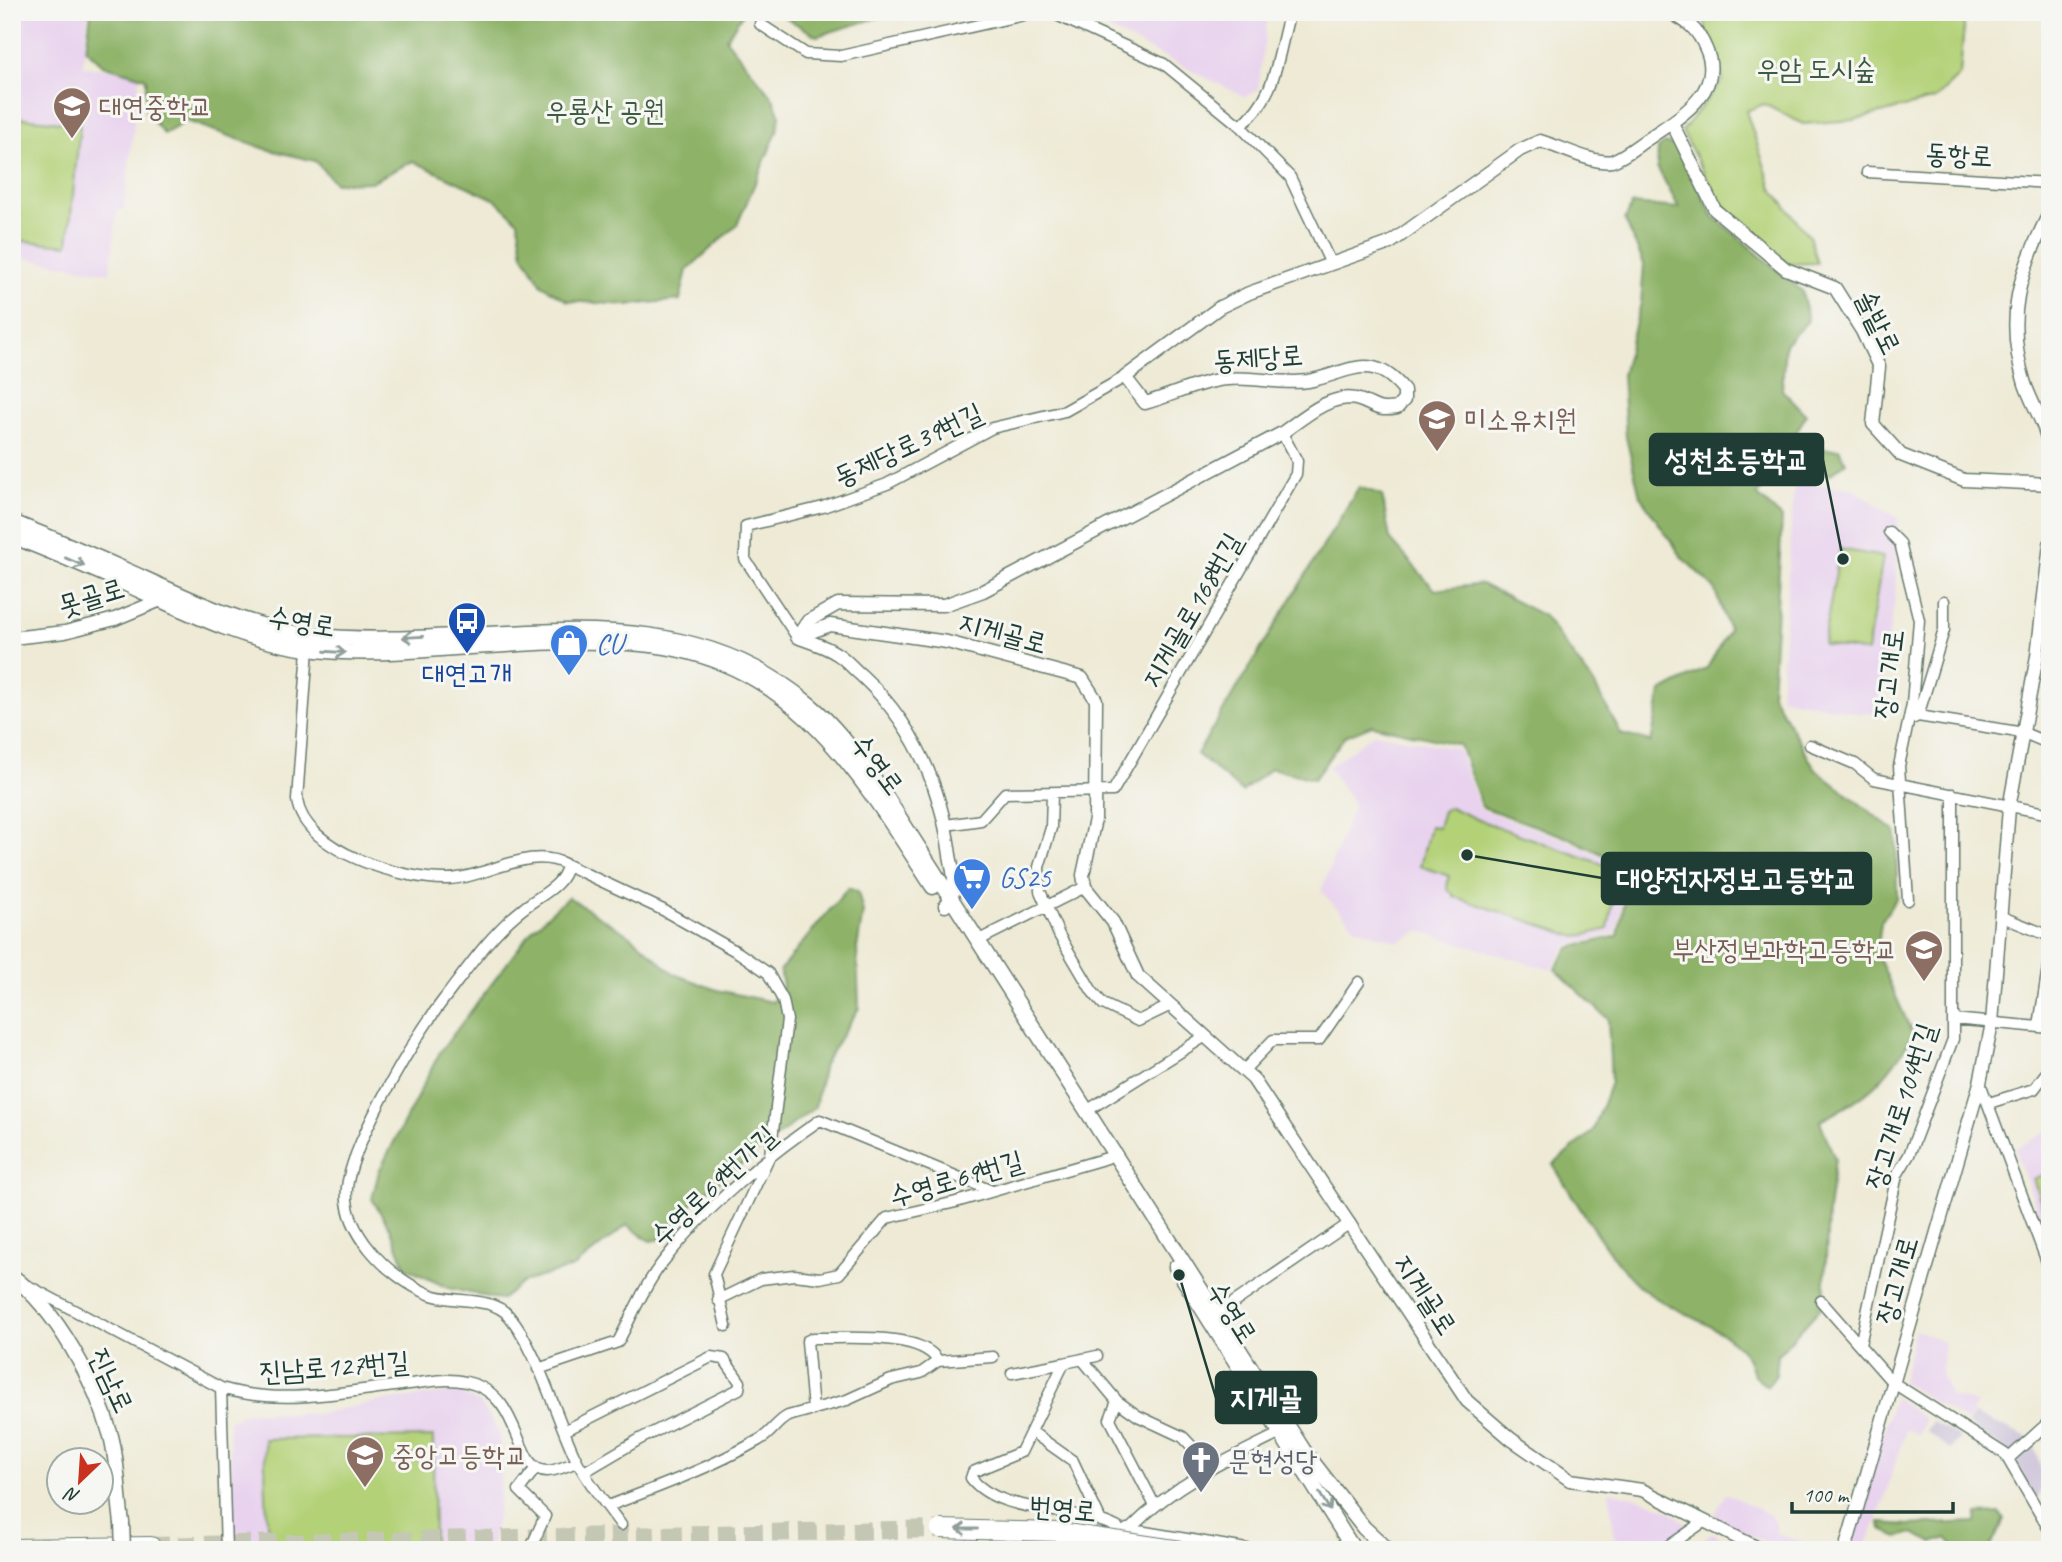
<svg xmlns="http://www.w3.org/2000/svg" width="2062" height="1562" font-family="Caveat,'Poor Story',sans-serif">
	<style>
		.built { fill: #e8d2ee }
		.industrial { fill: #c9bfd7 }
		.green { fill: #b3d177; stroke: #698756; stroke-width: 2 }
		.forest { fill: #8eb368; stroke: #56784e; stroke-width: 2 }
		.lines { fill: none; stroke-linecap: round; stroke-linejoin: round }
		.trunk-tunnel { stroke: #c5c7b5; stroke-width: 18; stroke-dasharray: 18 9; stroke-linecap: butt }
		.minor-casing { stroke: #677a6c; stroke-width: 13 }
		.tertiary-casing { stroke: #677a6c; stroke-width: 15 }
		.secondary-casing { stroke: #677a6c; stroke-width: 17 }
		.trunk-casing { stroke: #677a6c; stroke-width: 20 }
		.minor { stroke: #fff; stroke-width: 10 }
		.tertiary { stroke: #fff; stroke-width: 12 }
		.secondary { stroke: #fff; stroke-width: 14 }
		.trunk { stroke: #fff; stroke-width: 18 }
		.secondary-bridge-casing { stroke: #677a6c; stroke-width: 17; stroke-linecap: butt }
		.trunk-bridge-casing { stroke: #677a6c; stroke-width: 20; stroke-linecap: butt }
		.secondary-bridge { stroke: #fff; stroke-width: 14 }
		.trunk-bridge { stroke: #fff; stroke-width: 18 }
		.oneway { stroke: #8f9e9a }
		.labels { text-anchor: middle; stroke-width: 6; stroke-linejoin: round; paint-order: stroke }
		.park-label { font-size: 28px; fill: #3d5b41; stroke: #f6f6f2 }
		.education-label { font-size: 28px; fill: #785e54; stroke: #f6f6f2; text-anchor: start }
		.street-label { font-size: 28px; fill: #1f3d34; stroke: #f6f6f2 }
		.shop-label { font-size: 28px; fill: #366cbe; stroke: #f6f6f2; text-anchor: start }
		.transit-label { font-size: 28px; fill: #164399; stroke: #f6f6f2 }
		.worship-label { font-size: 28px; fill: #5b616d; stroke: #f6f6f2; text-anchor: start }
		.leader { fill: none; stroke: #1f3d34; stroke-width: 2.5 }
		.callout-dot { fill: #1f3d34; stroke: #f6f6f2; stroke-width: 2.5 }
		.callout { fill: #1f3d34; stroke: #1f3d34; stroke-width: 2.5 }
		.callout-label { font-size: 30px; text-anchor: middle; font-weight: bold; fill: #fff }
	</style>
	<rect width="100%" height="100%" fill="#f6f6f2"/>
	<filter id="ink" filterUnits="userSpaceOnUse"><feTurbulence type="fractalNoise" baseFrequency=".0143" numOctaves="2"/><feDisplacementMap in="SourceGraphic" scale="14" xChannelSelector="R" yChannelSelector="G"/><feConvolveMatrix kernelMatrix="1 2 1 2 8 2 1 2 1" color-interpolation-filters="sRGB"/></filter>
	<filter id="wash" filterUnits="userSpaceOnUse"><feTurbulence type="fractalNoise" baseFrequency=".00686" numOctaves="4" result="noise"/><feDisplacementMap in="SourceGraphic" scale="28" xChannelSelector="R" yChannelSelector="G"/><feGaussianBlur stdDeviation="1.57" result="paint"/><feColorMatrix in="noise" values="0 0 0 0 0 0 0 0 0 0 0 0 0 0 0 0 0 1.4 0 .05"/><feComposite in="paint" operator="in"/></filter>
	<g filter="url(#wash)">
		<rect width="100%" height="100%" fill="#eeead5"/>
		<!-- built -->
		<path class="built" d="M12,12H88L83,67L140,72L124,209L117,212L110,273L12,256Z
			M1074,12H1268L1258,90L1245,97Z
			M1794,483L1851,488L1898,518L1895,599L1876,712L1861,714L1780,697Z
			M1375,733L1458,749L1480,809L1568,841L1629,869L1616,933L1566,946L1551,970L1419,931L1399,942L1356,928L1321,891L1354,805L1328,767Z
			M2050,1130V1242L2014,1149Z
			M1915,1329L1944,1342L1941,1373L1950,1396L1977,1403L1968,1423L1902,1382Z
			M457,1392L481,1404L499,1433L502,1463L498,1515L489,1550H233L229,1421L245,1412L317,1414L381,1401Z
			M1894,1397L1925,1419L1918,1435L1906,1429L1877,1521L1864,1550H1849Z
			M1609,1491L1639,1498L1670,1511L1690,1526L1657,1546L1616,1549Z
			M1726,1493L1770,1515L1776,1526V1533L1826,1550H1780L1714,1516Z
			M1713,1533L1742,1550H1697L1693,1545Z"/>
		<!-- industrial -->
		<path class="industrial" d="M1974,1414L2032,1440L2042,1470L2041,1491L2036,1503L2013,1455L1968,1425Z
			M1932,1421L1960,1438L1950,1449L1926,1431Z"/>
		<!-- green -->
		<path class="green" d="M1705,12H1965L1960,75L1935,99L1854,120L1803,124L1764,104L1746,111L1772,188L1810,238L1817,263L1788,264L1720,204L1682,131L1723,80C1719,56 1702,36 1705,12Z
			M12,117L80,124L68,245L12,240Z
			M1840,549L1883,557L1867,652L1823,644Z
			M1450,807L1476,819L1619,870L1608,929L1577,937L1455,897L1447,887L1449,876L1420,866L1430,826L1438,827L1443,811Z
			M2050,1171V1227L2033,1179Z
			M433,1437L434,1550H268L264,1439Z"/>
		<!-- forest -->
		<path class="forest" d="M91,12H744L726,39L773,98L780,116L777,132L737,225L687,270L680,300L627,305L568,301L542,285L523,254L518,221L496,200L413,161L371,182L335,183L315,161L266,149L187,121L164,134L146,113V78L103,65L86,49Z
			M776,12H897L817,36Z
			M1665,143L1677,147L1713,216L1802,291L1808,321L1785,344L1782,390L1806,415L1791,442L1802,450L1839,449L1846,462L1831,474L1784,463L1757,495L1782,518L1772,694L1815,769L1896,832L1897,897L1881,922L1877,954L1913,1035C1884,1082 1868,1096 1820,1121L1835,1159L1828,1211L1824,1304L1778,1355L1776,1375L1767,1386C1745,1372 1755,1366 1743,1352C1719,1322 1665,1310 1638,1285C1608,1257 1576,1201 1553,1165L1593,1131L1611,1082L1608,1019L1555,969L1569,948L1618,936L1631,868L1569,838L1482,807L1460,745L1372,725L1345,736L1314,779L1271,768L1242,792L1197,754L1359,487L1382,495L1390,539L1435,590L1482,584L1544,616L1594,684L1621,734L1651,742L1661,692L1707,668L1729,630L1714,588L1682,557L1640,496L1626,437L1622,375L1641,303L1644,264L1625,220L1632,204L1679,208L1657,167L1658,148Z
			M848,888L858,892L863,912L857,948L859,1008L824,1064L815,1107L694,1201L662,1239L650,1241L627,1225L574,1267L523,1282L501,1300L448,1288L406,1268L390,1228L372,1199L379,1171L440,1052L533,929L568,897L635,939L674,974L717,990L772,1002L783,985L780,970Z
			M2000,1513L2004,1520L1989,1550H1958L1947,1538L1933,1543L1913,1533L1898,1537L1881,1529L1880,1523L1909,1525L1976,1522L1977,1514Z"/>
	</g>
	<g filter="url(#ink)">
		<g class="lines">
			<!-- trunk-tunnel -->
			<path class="trunk-tunnel" d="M151,1546L940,1529"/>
			<defs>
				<path id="minor" d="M1050,12L1164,64L1240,126L1290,177L1331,264
					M760,24L806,54L841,56L1037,12
					M1240,126C1278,97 1277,54 1290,12
					M1867,172L2050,183
					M1889,532L1900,543L1919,620L1912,704L1899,766L1908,900
					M797,637L745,559L746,526L823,507L887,484L992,428L1065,411L1125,377
					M308,649L297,800C304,852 403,880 448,879C487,878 530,844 567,865C564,886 540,895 524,908C492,932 468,968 444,999C414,1038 357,1135 348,1181C338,1229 389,1278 429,1294C452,1304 491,1295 509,1316C538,1350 556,1418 576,1459C588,1483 606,1504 621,1525
					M1918,716L2024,733L2050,744
					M1914,718L1918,716L1944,630V601
					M1810,745L1855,764L1874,779L2050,814
					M1052,794L1051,828L1039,867L1040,891L1059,935L1092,991L1103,1004L1138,1021L1169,1006
					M946,825L981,820L1005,793L1113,791L1296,474L1297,461L1282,433
					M567,865L663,910L739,953L768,973L783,1000L787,1020L770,1155L714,1274L726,1326
					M2002,917L2050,936
					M979,940L1085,887
					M1953,1019L2050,1028
					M2039,1026L2050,954
					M1244,1070L1273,1040H1319L1359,982
					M1980,1083L2050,1270
					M1989,1103L2034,1089L2050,1068
					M1088,1110L1204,1037
					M28,1286L221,1388C280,1406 341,1392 402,1385C423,1383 445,1377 466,1382C525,1394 512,1471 547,1471C556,1471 568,1465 577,1462
					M718,1300L761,1279L794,1275L820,1278L839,1274L887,1218L956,1202L1107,1158
					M1821,1301L1892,1382L2005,1454L2050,1531
					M12,1307L14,1277
					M1217,1314L1350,1223
					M1860,1345L1897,1175L1909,1155L1953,1039V794
					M1097,1356L1064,1363L1021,1452L973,1472L971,1478C1000,1516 1076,1505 1118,1528
					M1082,1359L1117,1401L1138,1416L1183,1437L1211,1467
					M538,1369L618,1342C632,1316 644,1286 662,1263C706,1207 762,1160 820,1120L992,1191
					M1012,1373L1064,1363
					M221,1388L226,1550
					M1117,1401L1110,1419L1154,1504
					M813,1410L807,1341L813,1338C844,1339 921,1331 938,1361
					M564,1431L711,1357L724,1359L740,1382L739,1389L640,1439L584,1472
					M1032,1432L1073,1461L1100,1519
					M2008,1459L2050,1421
					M608,1506C659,1487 712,1467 759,1440C771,1434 776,1422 788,1416L847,1400L891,1380L921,1373L938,1361L993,1357
					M1127,1529L1252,1550
					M1130,1529C1173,1485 1225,1460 1281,1433
					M530,1550L545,1516L519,1490L535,1469
					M1663,1550L1705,1521"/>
				<path id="tertiary" d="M1672,123L1715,210L1786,269L1835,288L1862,331L1879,367L1873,424L1901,455L1964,480L2050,484
					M2050,212C2019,272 2004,317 2025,384C2033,407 2046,425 2050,450
					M797,637L808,621L838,604L944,605L983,591L1282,433C1302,419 1330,393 1356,399C1375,404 1374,412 1397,408L1404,400V390C1371,349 1347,374 1308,381C1282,385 1253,376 1227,379C1200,381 1171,396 1145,403L1125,377L1220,307L1249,293L1390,243L1520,150L1540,141C1559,146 1595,165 1612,161C1624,157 1638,145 1649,138C1680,117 1725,91 1706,49C1698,29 1687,21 1669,12
					M797,637L830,625L947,642L1082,678L1096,700L1095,819L1083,875L1085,887L1113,922L1138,976L1253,1079L1467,1401L1511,1439L1570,1480L1642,1490L1762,1550
					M797,637C810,642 826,646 837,654C846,659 853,669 861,675C913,723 941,786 950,855C953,873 960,892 945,906
					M12,638L65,632L115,619L163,599
					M1845,1550L1980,1083L1992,1023L2009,808L2037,656L2050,544"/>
				<path id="secondary" d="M12,522C55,539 97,557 139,576C193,601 249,627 308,635C479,655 663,581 809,704C836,726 857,756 878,784L1304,1451L1364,1528L1388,1550
					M12,536C47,550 81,564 115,579C179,608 238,640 308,649C369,657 427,649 488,646C538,643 590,639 641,644C793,657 858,772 933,887
					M1176,1267L1354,1550
					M12,1276C56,1309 96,1383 111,1436C118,1463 118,1495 122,1523"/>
				<path id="trunk" d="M12,1548L151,1546"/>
			</defs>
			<!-- minor casing -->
			<use href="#minor" class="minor-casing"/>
			<!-- tertiary casing -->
			<use href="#tertiary" class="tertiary-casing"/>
			<!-- secondary casing -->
			<use href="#secondary" class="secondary-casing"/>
			<!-- trunk casing -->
			<use href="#trunk" class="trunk-casing"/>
			<!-- minor -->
			<use href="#minor" class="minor"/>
			<!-- tertiary -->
			<use href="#tertiary" class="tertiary"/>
			<!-- secondary -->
			<use href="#secondary" class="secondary"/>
			<!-- trunk -->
			<use href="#trunk" class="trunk"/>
			<defs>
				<path id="secondary-bridge" d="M122,1523L123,1550"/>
				<path id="trunk-bridge" d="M940,1529L1060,1532L1181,1550"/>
			</defs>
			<!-- secondary-bridge casing -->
			<use href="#secondary-bridge" class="secondary-bridge-casing"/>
			<!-- trunk-bridge casing -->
			<use href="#trunk-bridge" class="trunk-bridge-casing"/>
			<!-- secondary-bridge -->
			<use href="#secondary-bridge" class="secondary-bridge"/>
			<!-- trunk-bridge -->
			<use href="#trunk-bridge" class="trunk-bridge"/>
		</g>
		<!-- one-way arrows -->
		<defs><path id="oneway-shaft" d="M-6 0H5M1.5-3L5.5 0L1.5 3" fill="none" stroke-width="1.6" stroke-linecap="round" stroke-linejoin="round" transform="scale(1.75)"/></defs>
		<g class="oneway">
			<use href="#oneway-shaft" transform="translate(75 562) rotate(23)"/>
			<use href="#oneway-shaft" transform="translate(413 637) rotate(177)"/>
			<use href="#oneway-shaft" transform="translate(335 652) rotate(4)"/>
			<use href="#oneway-shaft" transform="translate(1325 1502) rotate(58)"/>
			<use href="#oneway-shaft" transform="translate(967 1529) rotate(180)"/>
		</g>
	</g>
	<!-- icons -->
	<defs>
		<symbol id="school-pin" viewBox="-11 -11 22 30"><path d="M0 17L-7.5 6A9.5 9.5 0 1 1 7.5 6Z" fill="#8d6e63" stroke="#f6f6f2"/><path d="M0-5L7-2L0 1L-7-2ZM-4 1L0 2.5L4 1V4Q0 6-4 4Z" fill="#fff"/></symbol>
		<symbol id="bus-pin" viewBox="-11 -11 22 30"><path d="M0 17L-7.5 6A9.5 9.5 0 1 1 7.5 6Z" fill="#1a4fb4" stroke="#f6f6f2"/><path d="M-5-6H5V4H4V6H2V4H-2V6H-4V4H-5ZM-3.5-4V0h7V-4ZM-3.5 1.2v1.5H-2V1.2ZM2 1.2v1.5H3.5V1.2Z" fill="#fff"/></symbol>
		<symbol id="shop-pin" viewBox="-11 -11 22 30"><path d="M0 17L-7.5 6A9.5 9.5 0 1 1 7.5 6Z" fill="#3f7fe0" stroke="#f6f6f2"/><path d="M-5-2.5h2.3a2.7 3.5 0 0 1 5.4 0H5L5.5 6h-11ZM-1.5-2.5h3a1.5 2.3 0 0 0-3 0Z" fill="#fff"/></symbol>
		<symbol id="supermarket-pin" viewBox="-11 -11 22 30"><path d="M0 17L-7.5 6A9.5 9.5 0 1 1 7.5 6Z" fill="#3f7fe0" stroke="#f6f6f2"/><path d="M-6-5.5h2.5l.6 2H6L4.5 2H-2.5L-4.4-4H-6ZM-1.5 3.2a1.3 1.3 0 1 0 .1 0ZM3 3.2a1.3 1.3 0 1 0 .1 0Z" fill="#fff"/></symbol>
		<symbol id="church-pin" viewBox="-11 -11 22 30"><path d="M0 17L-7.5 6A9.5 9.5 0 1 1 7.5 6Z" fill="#6b7280" stroke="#f6f6f2"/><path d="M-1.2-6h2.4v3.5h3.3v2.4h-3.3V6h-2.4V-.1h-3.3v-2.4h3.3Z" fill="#fff"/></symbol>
	</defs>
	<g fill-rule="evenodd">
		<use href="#school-pin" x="50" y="84" width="44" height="60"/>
		<use href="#school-pin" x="1415" y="397" width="44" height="60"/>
		<use href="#bus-pin" x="445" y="599" width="44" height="60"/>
		<use href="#shop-pin" x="547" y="621" width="44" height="60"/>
		<use href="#supermarket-pin" x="950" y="855" width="44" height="60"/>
		<use href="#school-pin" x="1902" y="927" width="44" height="60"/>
		<use href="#school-pin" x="343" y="1433" width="44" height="60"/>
		<use href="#church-pin" x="1179" y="1438" width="44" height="60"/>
	</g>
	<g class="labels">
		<!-- park labels -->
		<g class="park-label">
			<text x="1816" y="78">우암 도시숲</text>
			<text x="605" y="120">우룡산 공원</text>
		</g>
		<!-- education labels -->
		<g class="education-label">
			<text x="99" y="116">대연중학교</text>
			<text x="1464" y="429">미소유치원</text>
			<text x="1897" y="959" text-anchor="end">부산정보과학고등학교</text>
			<text x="392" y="1465">중앙고등학교</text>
		</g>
		<!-- street labels -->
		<g class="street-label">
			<text transform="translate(1959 154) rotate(3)" y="10">동항로</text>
			<text transform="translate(1879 322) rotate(64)" y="10">솔밭로</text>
			<text transform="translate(1258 357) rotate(-4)" y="10">동제당로</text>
			<text transform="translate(908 444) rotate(-25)" y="10">동제당로39번길</text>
			<text transform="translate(91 596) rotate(-17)" y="10">못골로</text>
			<text transform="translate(1191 610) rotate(-60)" y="10">지게골로168번길</text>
			<text transform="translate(302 621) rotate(9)" y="10">수영로</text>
			<text transform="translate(1003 632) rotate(15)" y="10">지게골로</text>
			<text transform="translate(1888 674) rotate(-83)" y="10">장고개로</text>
			<text transform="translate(878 764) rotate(53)" y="10">수영로</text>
			<text transform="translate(1900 1106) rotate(-72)" y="10">장고개로104번길</text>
			<text transform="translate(956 1178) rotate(-16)" y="10">수영로69번길</text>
			<text transform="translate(713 1185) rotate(-43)" y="10">수영로69번가길</text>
			<text transform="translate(1896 1280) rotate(-74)" y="10">장고개로</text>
			<text transform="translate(1426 1294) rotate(57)" y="10">지게골로</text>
			<text transform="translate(1233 1312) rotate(58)" y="10">수영로</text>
			<text transform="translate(334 1366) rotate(-4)" y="10">진남로127번길</text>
			<text transform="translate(112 1380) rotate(65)" y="10">진남로</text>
			<text transform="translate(1063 1508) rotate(5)" y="10">번영로</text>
		</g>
		<!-- shop labels -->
		<g class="shop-label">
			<text x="596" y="653">CU</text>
			<text x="999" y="887">GS25</text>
		</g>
		<!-- transit labels -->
		<g class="transit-label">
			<text x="467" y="683">대연고개</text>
		</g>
		<!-- worship labels -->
		<g class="worship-label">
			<text x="1228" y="1470">문현성당</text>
		</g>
	</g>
	<!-- callouts -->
	<path class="leader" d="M1843 559L1823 460M1467 855L1602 878M1179 1275L1216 1398"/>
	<g class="callout-dot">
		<circle cx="1843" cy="559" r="7"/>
		<circle cx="1467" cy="855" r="7"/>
		<circle cx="1179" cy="1275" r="7"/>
	</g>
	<g class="callout">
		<rect x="1650" y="434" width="173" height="51" rx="7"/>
		<rect x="1602" y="853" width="269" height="51" rx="7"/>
		<rect x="1216" y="1372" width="100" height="51" rx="7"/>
	</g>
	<g class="callout-label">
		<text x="1737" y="470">성천초등학교</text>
		<text x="1737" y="889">대양전자정보고등학교</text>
		<text x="1266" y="1408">지게골</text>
	</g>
	<!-- margin -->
	<rect width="2062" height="1562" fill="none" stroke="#f6f6f2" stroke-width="42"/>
	<!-- north arrow -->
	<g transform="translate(80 1481) rotate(205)"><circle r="33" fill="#f6f6f2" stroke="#a0aca6" stroke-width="2"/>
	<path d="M0-5L12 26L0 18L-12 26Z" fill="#c8321e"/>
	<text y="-10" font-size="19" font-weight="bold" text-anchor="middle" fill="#1f3d34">N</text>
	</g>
	<!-- scale -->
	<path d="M1792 1502v10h161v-10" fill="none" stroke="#1f3d34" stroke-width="3.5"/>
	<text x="1803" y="1502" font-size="21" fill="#1f3d34" stroke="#f6f6f2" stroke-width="5" paint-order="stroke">100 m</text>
</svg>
